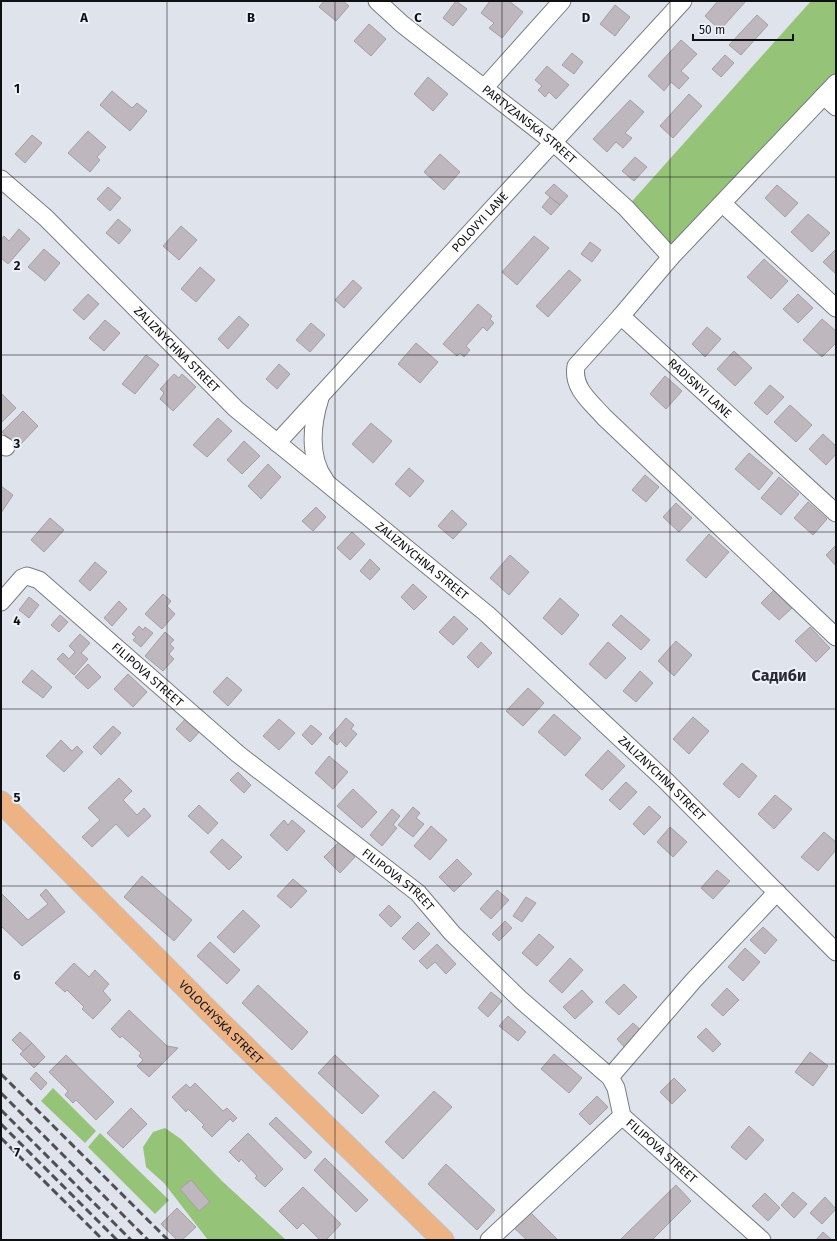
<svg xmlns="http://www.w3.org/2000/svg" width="837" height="1241" font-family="'Fira Sans',sans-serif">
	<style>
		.green { fill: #95c479 }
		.building { fill: #beb7bd; stroke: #a59ea4 }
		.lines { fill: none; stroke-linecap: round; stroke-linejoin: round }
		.minor-casing { stroke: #797d84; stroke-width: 19 }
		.major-casing { stroke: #c1c1c2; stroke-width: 23 }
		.minor { stroke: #fff; stroke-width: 17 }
		.major { stroke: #eeb384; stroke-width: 21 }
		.rail { stroke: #4e5054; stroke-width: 3; stroke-dasharray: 8 4; stroke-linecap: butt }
		.grid { fill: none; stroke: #0f1013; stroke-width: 1; stroke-opacity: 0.55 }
		.labels { text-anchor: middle; stroke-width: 4; stroke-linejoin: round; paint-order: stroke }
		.street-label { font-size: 12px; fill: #0f1013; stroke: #edf1f9 }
		.district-label { font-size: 16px; font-weight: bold; fill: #272a30; stroke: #edf1f9 }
		.grid-label { font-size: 13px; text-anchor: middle; font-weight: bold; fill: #0f1013; stroke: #edf1f9; stroke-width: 4; stroke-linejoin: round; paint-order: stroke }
	</style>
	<rect width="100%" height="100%" fill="#dfe4ec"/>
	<!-- green -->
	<path class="green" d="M811,1H836V83L671,257L626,208Z
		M53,1088L96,1131L85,1143L41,1101Z
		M165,1128L181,1139L222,1181L286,1240H208L164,1183L146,1167L143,1147L153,1132Z
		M100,1133L169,1200L155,1214L88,1147Z"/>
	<!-- building -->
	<path class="building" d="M324,1H343L349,6L336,21L319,7Z
		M456,1L467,9L453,26L443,18Z
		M490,1H509L523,12L502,38L489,28L494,23L481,13Z
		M718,1H746L720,30L705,16Z
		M615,5L630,17L615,36L600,24Z
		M757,15L768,25L741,55L729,45Z
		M369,24L386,39L371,56L354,41Z
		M681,40L697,54L681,71L689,78L679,89L671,82L664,91L648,76Z
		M572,53L583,62L574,74L562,65Z
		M725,55L734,63L721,77L712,69Z
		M547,66L569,85L556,99L549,92L545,97L538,90L542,86L535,80Z
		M428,77L448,94L433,111L414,94Z
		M112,91L132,108L137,103L147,111L130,131L100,105Z
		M689,94L702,106L673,138L660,126Z
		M630,100L644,112L625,133L632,138L623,148L616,142L607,152L593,139Z
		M88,131L106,147L97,157L100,160L90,172L68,153Z
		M32,135L42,143L25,163L15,154Z
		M440,154L460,172L444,190L424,172Z
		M635,157L647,167L634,181L622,171Z
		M554,184L568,196L560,205L545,193Z
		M777,185L798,203L785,217L765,198Z
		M108,187L121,198L110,211L97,199Z
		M550,197L560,205L551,215L542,207Z
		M808,214L830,233L812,252L791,232Z
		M118,219L131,230L119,244L106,233Z
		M181,226L197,240L179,260L163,246Z
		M19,229L30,239L8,264L1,258V240L4,236L9,241Z
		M534,236L549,248L517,285L502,272Z
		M590,242L601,250L592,262L581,254Z
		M44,249L60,263L45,281L28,267Z
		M836,249V274L823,262Z
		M764,259L788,281L771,299L747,277Z
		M200,267L215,280L196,302L181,289Z
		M569,270L581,280L548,317L536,306Z
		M353,280L362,288L344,308L335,300Z
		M88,294L99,304L84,320L73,310Z
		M798,294L813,308L798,323L783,309Z
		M478,304L492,316L490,319L494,323L487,331L483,327L466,346L470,350L464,357L460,353L457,356L443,344Z
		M239,316L249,325L228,349L218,339Z
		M822,319L836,331V343L822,357L803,340Z
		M105,320L120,333L104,351L89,338Z
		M311,323L325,335L310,352L296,340Z
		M707,327L721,339L705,357L692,344Z
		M416,343L438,362L420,383L398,364Z
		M734,351L752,368L735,386L717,369Z
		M146,355L159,365L135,394L122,384Z
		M279,364L290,374L277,389L266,379Z
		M174,374L179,378L182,374L196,387L173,411L160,399L164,393L160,389Z
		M665,376L682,391L666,409L650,394Z
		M770,385L784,397L767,415L754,403Z
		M2,394L16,408L1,423V396Z
		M790,405L812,425L796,442L774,422Z
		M23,411L38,426L18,447L2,432Z
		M218,418L232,431L207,457L193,445Z
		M371,423L392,441L373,463L352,444Z
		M823,434L836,446V454L826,465L809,449Z
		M244,441L260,456L242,474L227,460Z
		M749,453L773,473L759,490L735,469Z
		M268,464L281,477L261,499L248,486Z
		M409,468L424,481L410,497L395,484Z
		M645,475L659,487L646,502L632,490Z
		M779,477L799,494L781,515L761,498Z
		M1,486L13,495L1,513Z
		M808,502L827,519L813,535L794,518Z
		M676,503L692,518L679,532L663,517Z
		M316,507L326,517L313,531L302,521Z
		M452,510L467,524L453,539L438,526Z
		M50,518L64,530L44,552L31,540Z
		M352,532L365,544L350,560L337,548Z
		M709,534L729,552L706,578L686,560Z
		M836,545V566L826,555Z
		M510,555L529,572L509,595L490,578Z
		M370,559L380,569L370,580L360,571Z
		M95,562L107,572L90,591L79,581Z
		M413,584L427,597L414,610L401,597Z
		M774,590L792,608L779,620L761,603Z
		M163,594L171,601L167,606L175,614L162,629L145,614Z
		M29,597L39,605L29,618L19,610Z
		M560,598L579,615L562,635L543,618Z
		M119,601L127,609L112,626L104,618Z
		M60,615L68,622L59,632L51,625Z
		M621,615L650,640L641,650L612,625Z
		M454,616L468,629L453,645L439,632Z
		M139,626L143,630L145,627L153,633L141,647L133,640L136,637L132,634Z
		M810,627L830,648L816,662L795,641Z
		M165,632L174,640L170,644L174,648L169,654L174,659L163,671L145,656Z
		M80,634L90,643L81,653L88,659L74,675L57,659L63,653L69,659L75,652L69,646Z
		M676,641L692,655L674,676L658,661Z
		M481,642L492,653L478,668L467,657Z
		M608,642L626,658L606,679L589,664Z
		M88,664L101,677L88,689L75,677Z
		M32,670L52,687L43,698L22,682Z
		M640,671L653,683L636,702L623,691Z
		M128,674L147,692L133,707L114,689Z
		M227,677L242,690L228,706L213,692Z
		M528,688L544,703L523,726L506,711Z
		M190,714L204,727L190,742L176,729Z
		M554,714L581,738L565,756L538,732Z
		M693,717L709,731L689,754L673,739Z
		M346,718L354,725L351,729L357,734L346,747L340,741L337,745L329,738Z
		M279,719L295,733L279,750L263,736Z
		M311,725L322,734L312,745L302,735Z
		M113,726L121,733L101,755L93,747Z
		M61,740L72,751L77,746L83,752L64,772L46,756Z
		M608,750L625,766L602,790L585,775Z
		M329,756L348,772L333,789L315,773Z
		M742,763L757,776L739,798L723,784Z
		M238,772L251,785L244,793L230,780Z
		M119,778L132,791L123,800L137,815L144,808L151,816L128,837L116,824L92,847L82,837L100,820L88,808Z
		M626,782L637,792L620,810L609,800Z
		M353,789L377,812L362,828L337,806Z
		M775,795L792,809L774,829L758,814Z
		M199,805L218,823L208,834L188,816Z
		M649,806L661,817L644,835L633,824Z
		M413,807L420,813L416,818L424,824L413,837L398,825Z
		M392,809L400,816L393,825L397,828L382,846L370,835Z
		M284,820L288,825L292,820L305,831L287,851L270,835Z
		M431,826L447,840L430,860L414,846Z
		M670,827L687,842L673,857L657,842Z
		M824,832L836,842V850L818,871L801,857Z
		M222,839L242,857L229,870L210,852Z
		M339,842L355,857L340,873L324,857Z
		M457,859L472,874L454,892L439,877Z
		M717,870L730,881L713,899L701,888Z
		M142,876L192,920L174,941L124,897Z
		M293,879L307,891L291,908L277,896Z
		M46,889L65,912L22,946L1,926V893L28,920L48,904L40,895Z
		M497,890L509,900L491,919L480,909Z
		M526,897L536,903L522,922L513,916Z
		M389,905L401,917L391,927L379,915Z
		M243,910L260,926L234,953L217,937Z
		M505,921L512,928L499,941L492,934Z
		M418,922L430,934L414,950L402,938Z
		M763,927L777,940L765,954L750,940Z
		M539,934L554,947L537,966L522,953Z
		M210,942L240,970L227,984L197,956Z
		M437,944L456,964L446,974L435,962L427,969L419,961Z
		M745,948L760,962L743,981L728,967Z
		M570,958L583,970L562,993L549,981Z
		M74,963L89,977L95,970L109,984L103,991L111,1000L93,1019L82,1009L84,1007L67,990L65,992L55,983Z
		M624,984L637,997L619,1015L605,1002Z
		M258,985L308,1032L292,1050L242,1003Z
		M727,988L739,1000L723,1016L711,1005Z
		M582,990L593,1002L575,1019L563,1007Z
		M491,992L502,1001L488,1017L478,1008Z
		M129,1010L167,1046L178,1048L149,1077L137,1066L143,1060L139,1056L141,1053L122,1036L120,1038L111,1029Z
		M508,1016L526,1032L518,1041L499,1026Z
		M633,1023L642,1031L625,1048L617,1039Z
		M706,1028L721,1044L713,1052L697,1037Z
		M20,1032L32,1043L23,1051L12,1040Z
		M32,1043L45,1057L34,1068L20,1054Z
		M810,1052L828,1066L813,1086L795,1072Z
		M554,1054L582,1078L569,1093L541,1069Z
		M66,1055L114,1102L96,1120L76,1100L73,1103L65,1095L68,1091L49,1072Z
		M335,1055L379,1096L362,1114L318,1073Z
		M36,1072L47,1083L41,1090L30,1079Z
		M674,1078L686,1090L672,1104L660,1092Z
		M195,1083L223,1111L227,1108L237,1118L233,1122L230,1119L212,1137L202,1127L204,1125L188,1109L186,1112L172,1097L186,1084L190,1088Z
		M434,1091L452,1107L403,1159L385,1142Z
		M597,1096L608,1107L590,1125L579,1114Z
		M131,1108L147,1124L123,1148L107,1133Z
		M276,1117L312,1152L305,1159L269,1124Z
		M749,1126L764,1140L746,1160L731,1147Z
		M248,1133L283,1169L265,1187L255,1178L257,1176L241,1159L239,1162L229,1152Z
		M325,1158L368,1200L356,1212L314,1170Z
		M446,1164L495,1210L477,1230L428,1184Z
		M191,1180L210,1202L199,1211L180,1189Z
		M676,1185L691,1201L652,1240H620Z
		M303,1187L341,1224L326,1240H320L303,1223L297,1229L279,1211Z
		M793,1192L807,1204L794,1218L781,1205Z
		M765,1193L780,1208L768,1221L752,1206Z
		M825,1197L836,1209L822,1224L810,1213Z
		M177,1208L196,1227L182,1240H177L161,1224Z
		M527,1209L558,1240H527L511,1225Z
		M823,1232L832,1240H816Z"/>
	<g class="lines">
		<defs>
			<g id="minor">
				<path id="s1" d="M377,1L402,24L553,142L626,208L671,257"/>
				<path id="s2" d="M836,83L671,257L621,316L836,513"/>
				<path d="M485,87L562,1"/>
				<path d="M824,96L836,107"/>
				<path id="s3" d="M1,179L46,218L236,409L487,614L666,781L836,952"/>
				<path d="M723,204L836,308"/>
				<path d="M621,316L576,366C572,388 590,401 604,417L836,637"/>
				<path d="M320,398C312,423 308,457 325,480"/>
				<path id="s4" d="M277,443L683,1"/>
				<path d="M1,444L6,447"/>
				<path id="s5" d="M1,602L22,578L27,576L39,580L238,754L418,893L452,933L521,1000L610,1077L616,1088L622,1116L762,1240"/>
				<path d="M610,1077L693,981L777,892"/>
				<path d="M489,1240L622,1116"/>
			</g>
			<g id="major">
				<path id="s6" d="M1,802L220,1022L443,1240"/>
			</g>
		</defs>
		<!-- minor casing -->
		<use href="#minor" class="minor-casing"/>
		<!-- major casing -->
		<use href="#major" class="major-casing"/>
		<!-- minor -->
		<use href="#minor" class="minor"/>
		<!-- major -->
		<use href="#major" class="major"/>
		<!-- rail -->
		<path class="rail" d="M1,1074L168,1240
			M1,1093L148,1240
			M1,1110L131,1240
			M1,1124L117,1240
			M1,1138L103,1240"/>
	</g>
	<!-- grid -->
	<path class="grid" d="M167,1V1240M335,1V1240M502,1V1240M670,1V1240M1,177H836M1,355H836M1,532H836M1,709H836M1,886H836M1,1064H836"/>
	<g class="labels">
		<!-- street labels -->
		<g class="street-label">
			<text dy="4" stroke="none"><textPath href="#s1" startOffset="196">PARTYZANSKA STREET</textPath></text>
			<text dy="4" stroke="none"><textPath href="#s4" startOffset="300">POLOVYI LANE</textPath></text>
			<text dy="4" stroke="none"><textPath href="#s3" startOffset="245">ZALIZNYCHNA STREET</textPath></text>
			<text dy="4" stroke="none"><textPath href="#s2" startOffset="424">RADISNYI LANE</textPath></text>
			<text dy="4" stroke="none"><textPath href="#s3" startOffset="569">ZALIZNYCHNA STREET</textPath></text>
			<text dy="4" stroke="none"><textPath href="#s5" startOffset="194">FILIPOVA STREET</textPath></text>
			<text dy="4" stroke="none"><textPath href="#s3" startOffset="893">ZALIZNYCHNA STREET</textPath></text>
			<text dy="4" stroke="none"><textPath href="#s5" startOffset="518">FILIPOVA STREET</textPath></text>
			<text dy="4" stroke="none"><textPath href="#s6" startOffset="311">VOLOCHYSKA STREET</textPath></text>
			<text dy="4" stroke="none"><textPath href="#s5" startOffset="902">FILIPOVA STREET</textPath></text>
		</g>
		<!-- district labels -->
		<g class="district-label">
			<text x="779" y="681">Садиби</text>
		</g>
	</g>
	<g class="grid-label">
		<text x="84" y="22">A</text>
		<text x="251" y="22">B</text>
		<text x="418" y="22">C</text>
		<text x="586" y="22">D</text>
		<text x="17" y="93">1</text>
		<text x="17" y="270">2</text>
		<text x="17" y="448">3</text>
		<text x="17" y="625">4</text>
		<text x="17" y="802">5</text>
		<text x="17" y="980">6</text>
		<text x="17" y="1157">7</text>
	</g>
	<!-- border -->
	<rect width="837" height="1241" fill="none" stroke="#0f1013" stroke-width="4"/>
	<!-- scale -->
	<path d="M693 34v6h100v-6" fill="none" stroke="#0f1013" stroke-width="2"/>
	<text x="699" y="34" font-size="12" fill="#0f1013" stroke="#edf1f9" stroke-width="3" paint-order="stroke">50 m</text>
</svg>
